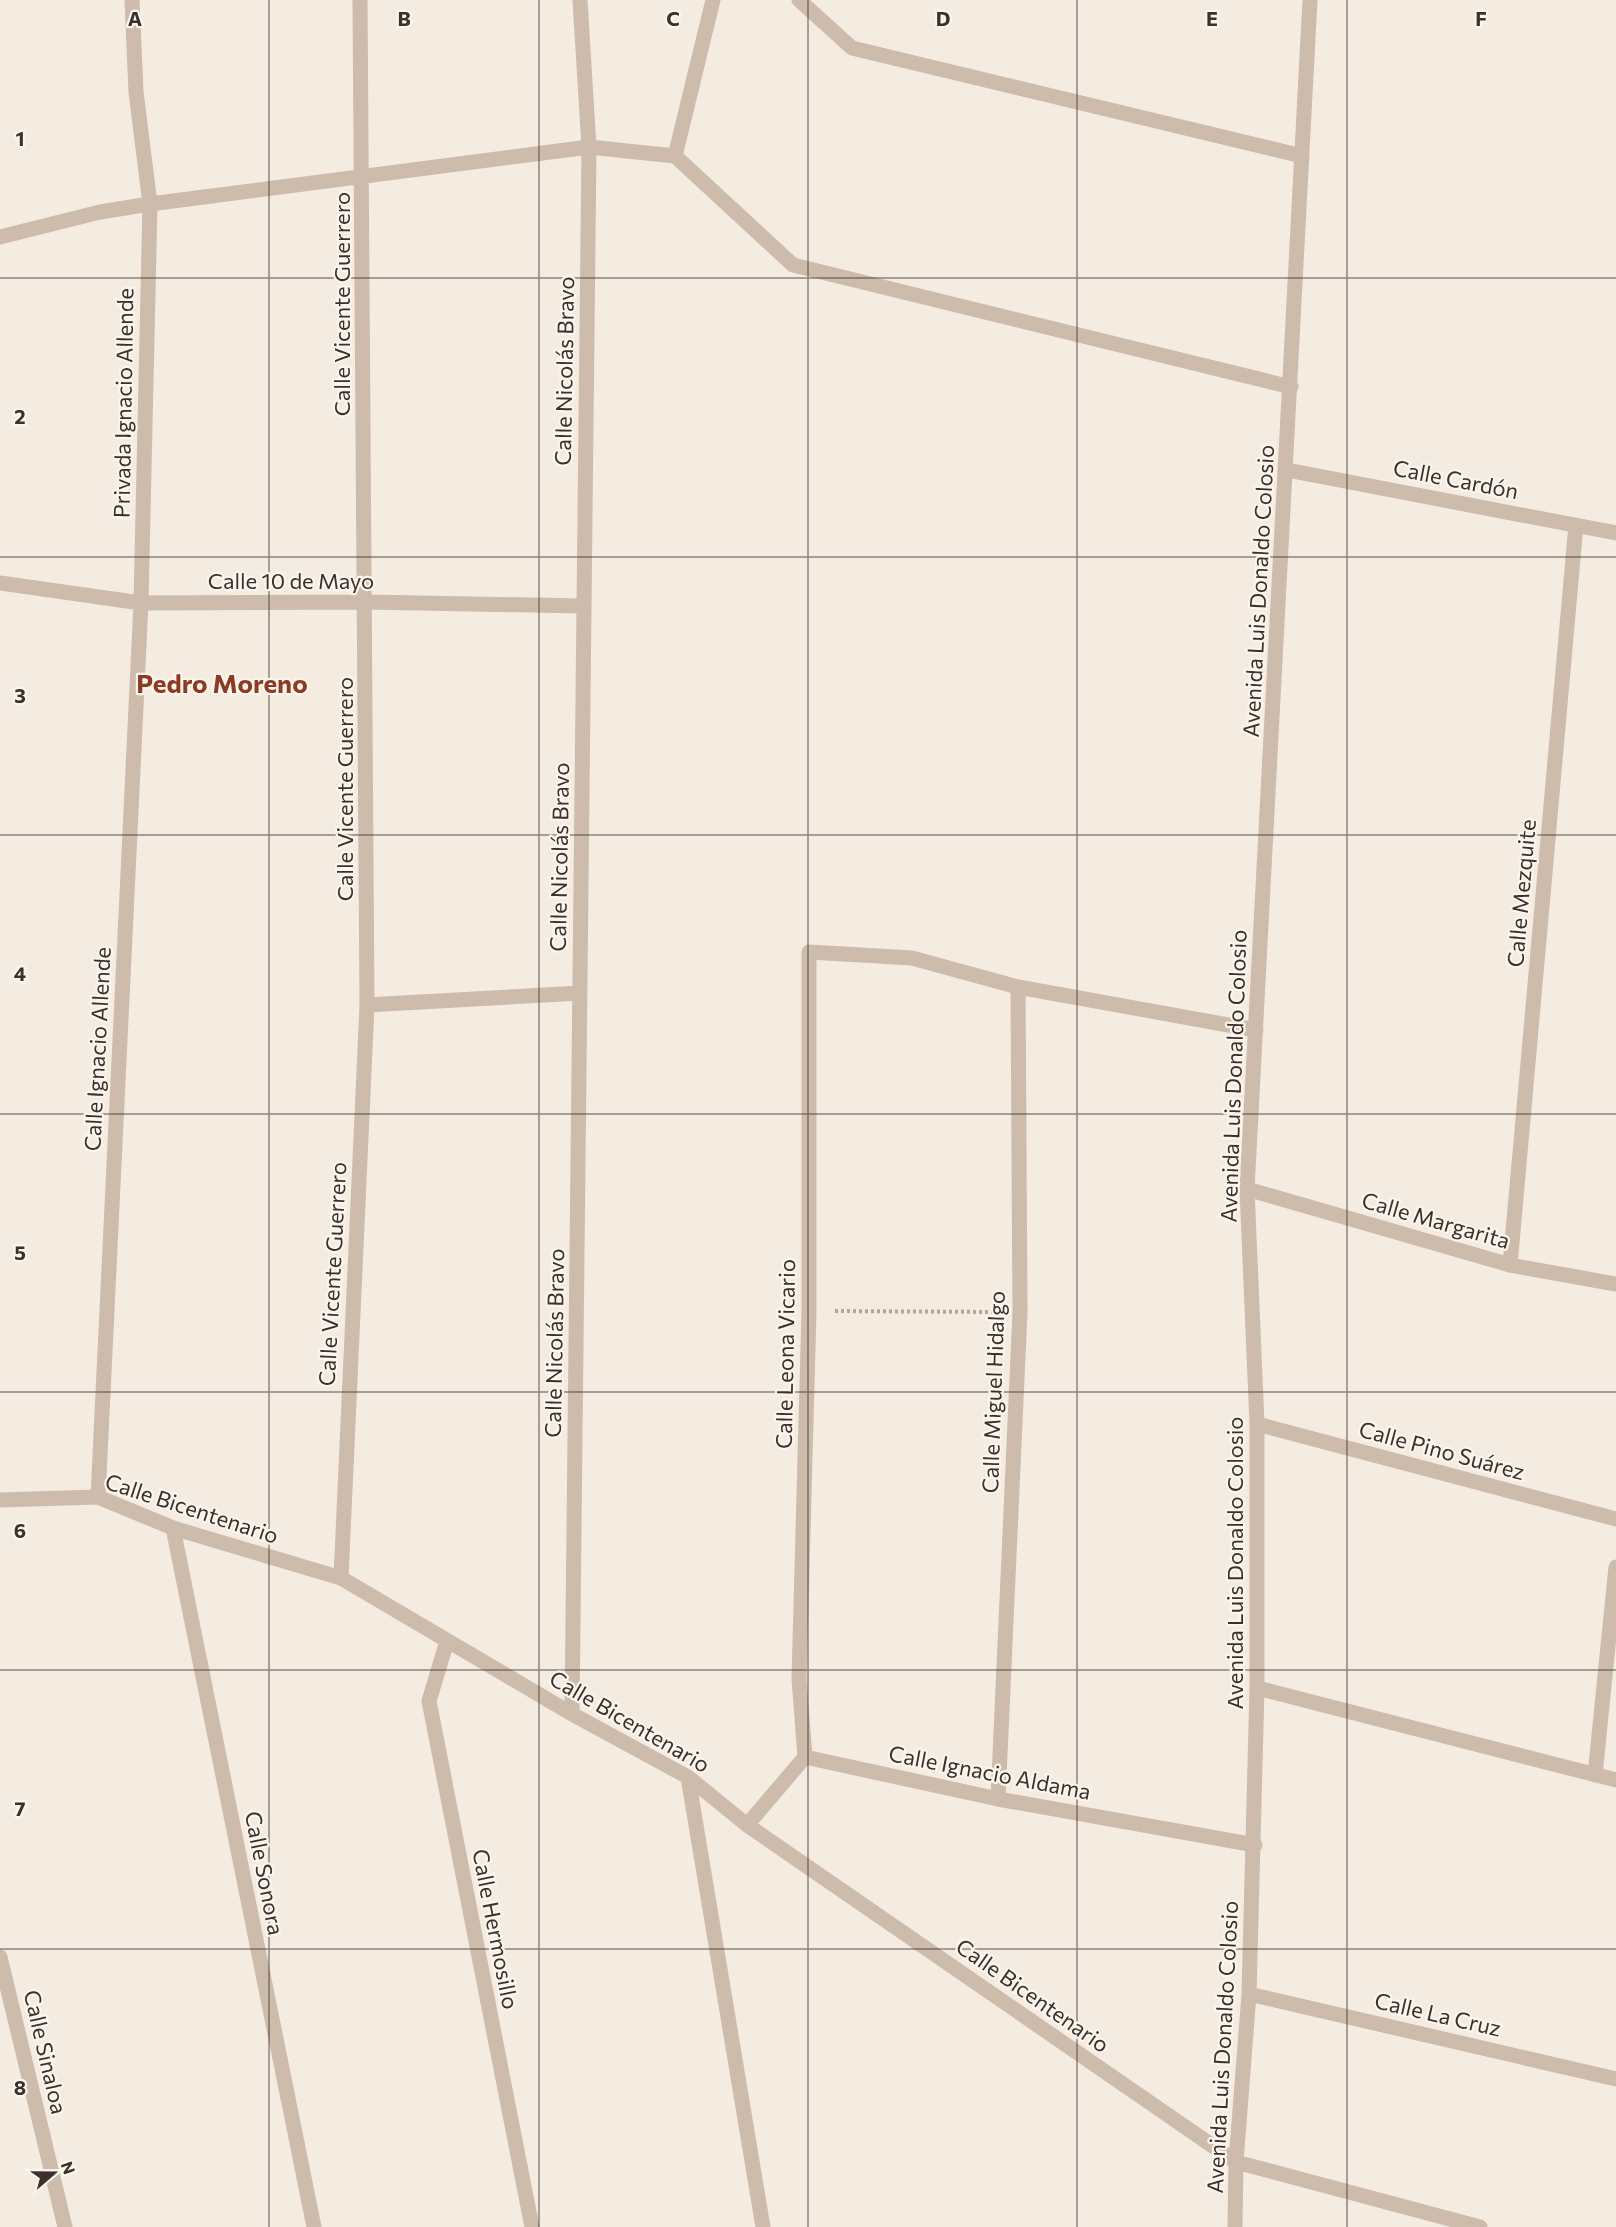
<svg xmlns="http://www.w3.org/2000/svg" width="1616" height="2227" viewBox="0 0 1616 2227" font-family="Commissioner,sans-serif">
<style>
.lines{fill:none;stroke-linecap:round;stroke-linejoin:round}
.path{stroke:#b9a596;stroke-width:4;stroke-dasharray:3 3;stroke-linecap:butt}
.minor{stroke:#cdbbac;stroke-width:15}
.grid{fill:none;stroke:#3b302b;stroke-width:1.5;stroke-opacity:0.55}
.labels{text-anchor:middle;dominant-baseline:central;stroke-width:4.5;stroke-linejoin:round;paint-order:stroke}
.street-label{font-size:22px;fill:#3b302b;stroke:#fbf5ee}
.quarter-label{font-size:26px;font-weight:bold;fill:#8c3b22;stroke:#fbf5ee}
.grid-label{font-size:20px;text-anchor:middle;font-weight:bold;fill:#3b302b;stroke:#fbf5ee;stroke-width:4.5;stroke-linejoin:round;paint-order:stroke}
</style>
<rect width="100%" height="100%" fill="#f4ebe1"/>
<g class="lines">
<!-- path -->
<path class="path" d="M835 1311 993 1312"/>
<!-- minor -->
<path class="minor" d="M799 0 852 48 1302 156
M675 156 713 0
M0 237 100 212 150 204 589 147 675 156 793 265 1291 387
M1287 470 1616 533
M0 583 141 603 366 602 583 606
M367 1005 580 993
M1247 1189 1510 1265 1616 1284
M1510 1265 1576 525
M1257 1424 1616 1519
M98 1497 141 603 150 204 136 92 132 0
M0 1500 98 1497 173 1528 341 1578 572 1714 688 1777 747 1825 1236 2162 1480 2227
M173 1528 314 2227
M341 1578 367 1005 360 0
M447 1641 429 1701 532 2227
M1257 1688 1616 1780
M572 1714 589 147 580 0
M805 1757 799 1679 809 1311V952L912 958 1018 987 1256 1030
M805 1757 998 1799 1255 1845
M1595 1775 1616 1567
M688 1777 763 2227
M998 1799 1020 1312 1018 987
M747 1825 805 1757
M0 1957 65 2227
M1249 1994 1616 2079
M1235 2227 1236 2162 1249 1994 1257 1688V1424L1247 1189 1310 0"/>
</g>
<!-- grid -->
<path class="grid" d="M269 0V2227M539 0V2227M808 0V2227M1077 0V2227M1347 0V2227M0 278H1616M0 557H1616M0 835H1616M0 1114H1616M0 1392H1616M0 1670H1616M0 1949H1616"/>
<g class="labels">
<!-- street labels -->
<g class="street-label">
<text transform="translate(341 304) rotate(-90)">Calle Vicente Guerrero</text>
<text transform="translate(564 371) rotate(-89)">Calle Nicolás Bravo</text>
<text transform="translate(123 403) rotate(-89)">Privada Ignacio Allende</text>
<text transform="translate(1456 479) rotate(11)">Calle Cardón</text>
<text x="291" y="580">Calle 10 de Mayo</text>
<text transform="translate(1258 591) rotate(-87)">Avenida Luis Donaldo Colosio</text>
<text transform="translate(344 789) rotate(-90)">Calle Vicente Guerrero</text>
<text transform="translate(559 857) rotate(-89)">Calle Nicolás Bravo</text>
<text transform="translate(1521 893) rotate(-85)">Calle Mezquite</text>
<text transform="translate(97 1049) rotate(-87)">Calle Ignacio Allende</text>
<text transform="translate(1233 1076) rotate(-88)">Avenida Luis Donaldo Colosio</text>
<text transform="translate(1436 1220) rotate(16)">Calle Margarita</text>
<text transform="translate(332 1274) rotate(-87)">Calle Vicente Guerrero</text>
<text transform="translate(554 1343) rotate(-89)">Calle Nicolás Bravo</text>
<text transform="translate(785 1354) rotate(-89)">Calle Leona Vicario</text>
<text transform="translate(993 1392) rotate(-88)">Calle Miguel Hidalgo</text>
<text transform="translate(1442 1450) rotate(15)">Calle Pino Suárez</text>
<text transform="translate(192 1508) rotate(18)">Calle Bicentenario</text>
<text transform="translate(1234 1563) rotate(-90)">Avenida Luis Donaldo Colosio</text>
<text transform="translate(630 1721) rotate(30)">Calle Bicentenario</text>
<text transform="translate(990 1772) rotate(11)">Calle Ignacio Aldama</text>
<text transform="translate(265 1873) rotate(79)">Calle Sonora</text>
<text transform="translate(496 1929) rotate(79)">Calle Hermosillo</text>
<text transform="translate(1033 1995) rotate(35)">Calle Bicentenario</text>
<text transform="translate(1438 2014) rotate(13)">Calle La Cruz</text>
<text transform="translate(1222 2047) rotate(-87)">Avenida Luis Donaldo Colosio</text>
<text transform="translate(46 2052) rotate(77)">Calle Sinaloa</text>
</g>
<!-- quarter labels -->
<g class="quarter-label">
<text x="222" y="682">Pedro Moreno</text>
</g>
</g>
<g class="grid-label">
<text x="135" y="26">A</text>
<text x="404" y="26">B</text>
<text x="673" y="26">C</text>
<text x="943" y="26">D</text>
<text x="1212" y="26">E</text>
<text x="1481" y="26">F</text>
<text x="20" y="146">1</text>
<text x="20" y="424">2</text>
<text x="20" y="703">3</text>
<text x="20" y="981">4</text>
<text x="20" y="1260">5</text>
<text x="20" y="1538">6</text>
<text x="20" y="1816">7</text>
<text x="20" y="2095">8</text>
</g>
<!-- north arrow -->
<g transform="translate(54 2173) rotate(70)" stroke="#fbf5ee" stroke-width="4.5" paint-order="stroke">
<path d="M0-4.5L10 22L0 15L-10 22Z" fill="#3b302b"/>
<text y="-9" font-size="16" font-weight="bold" text-anchor="middle" fill="#3b302b">N</text>
</g>
</svg>
